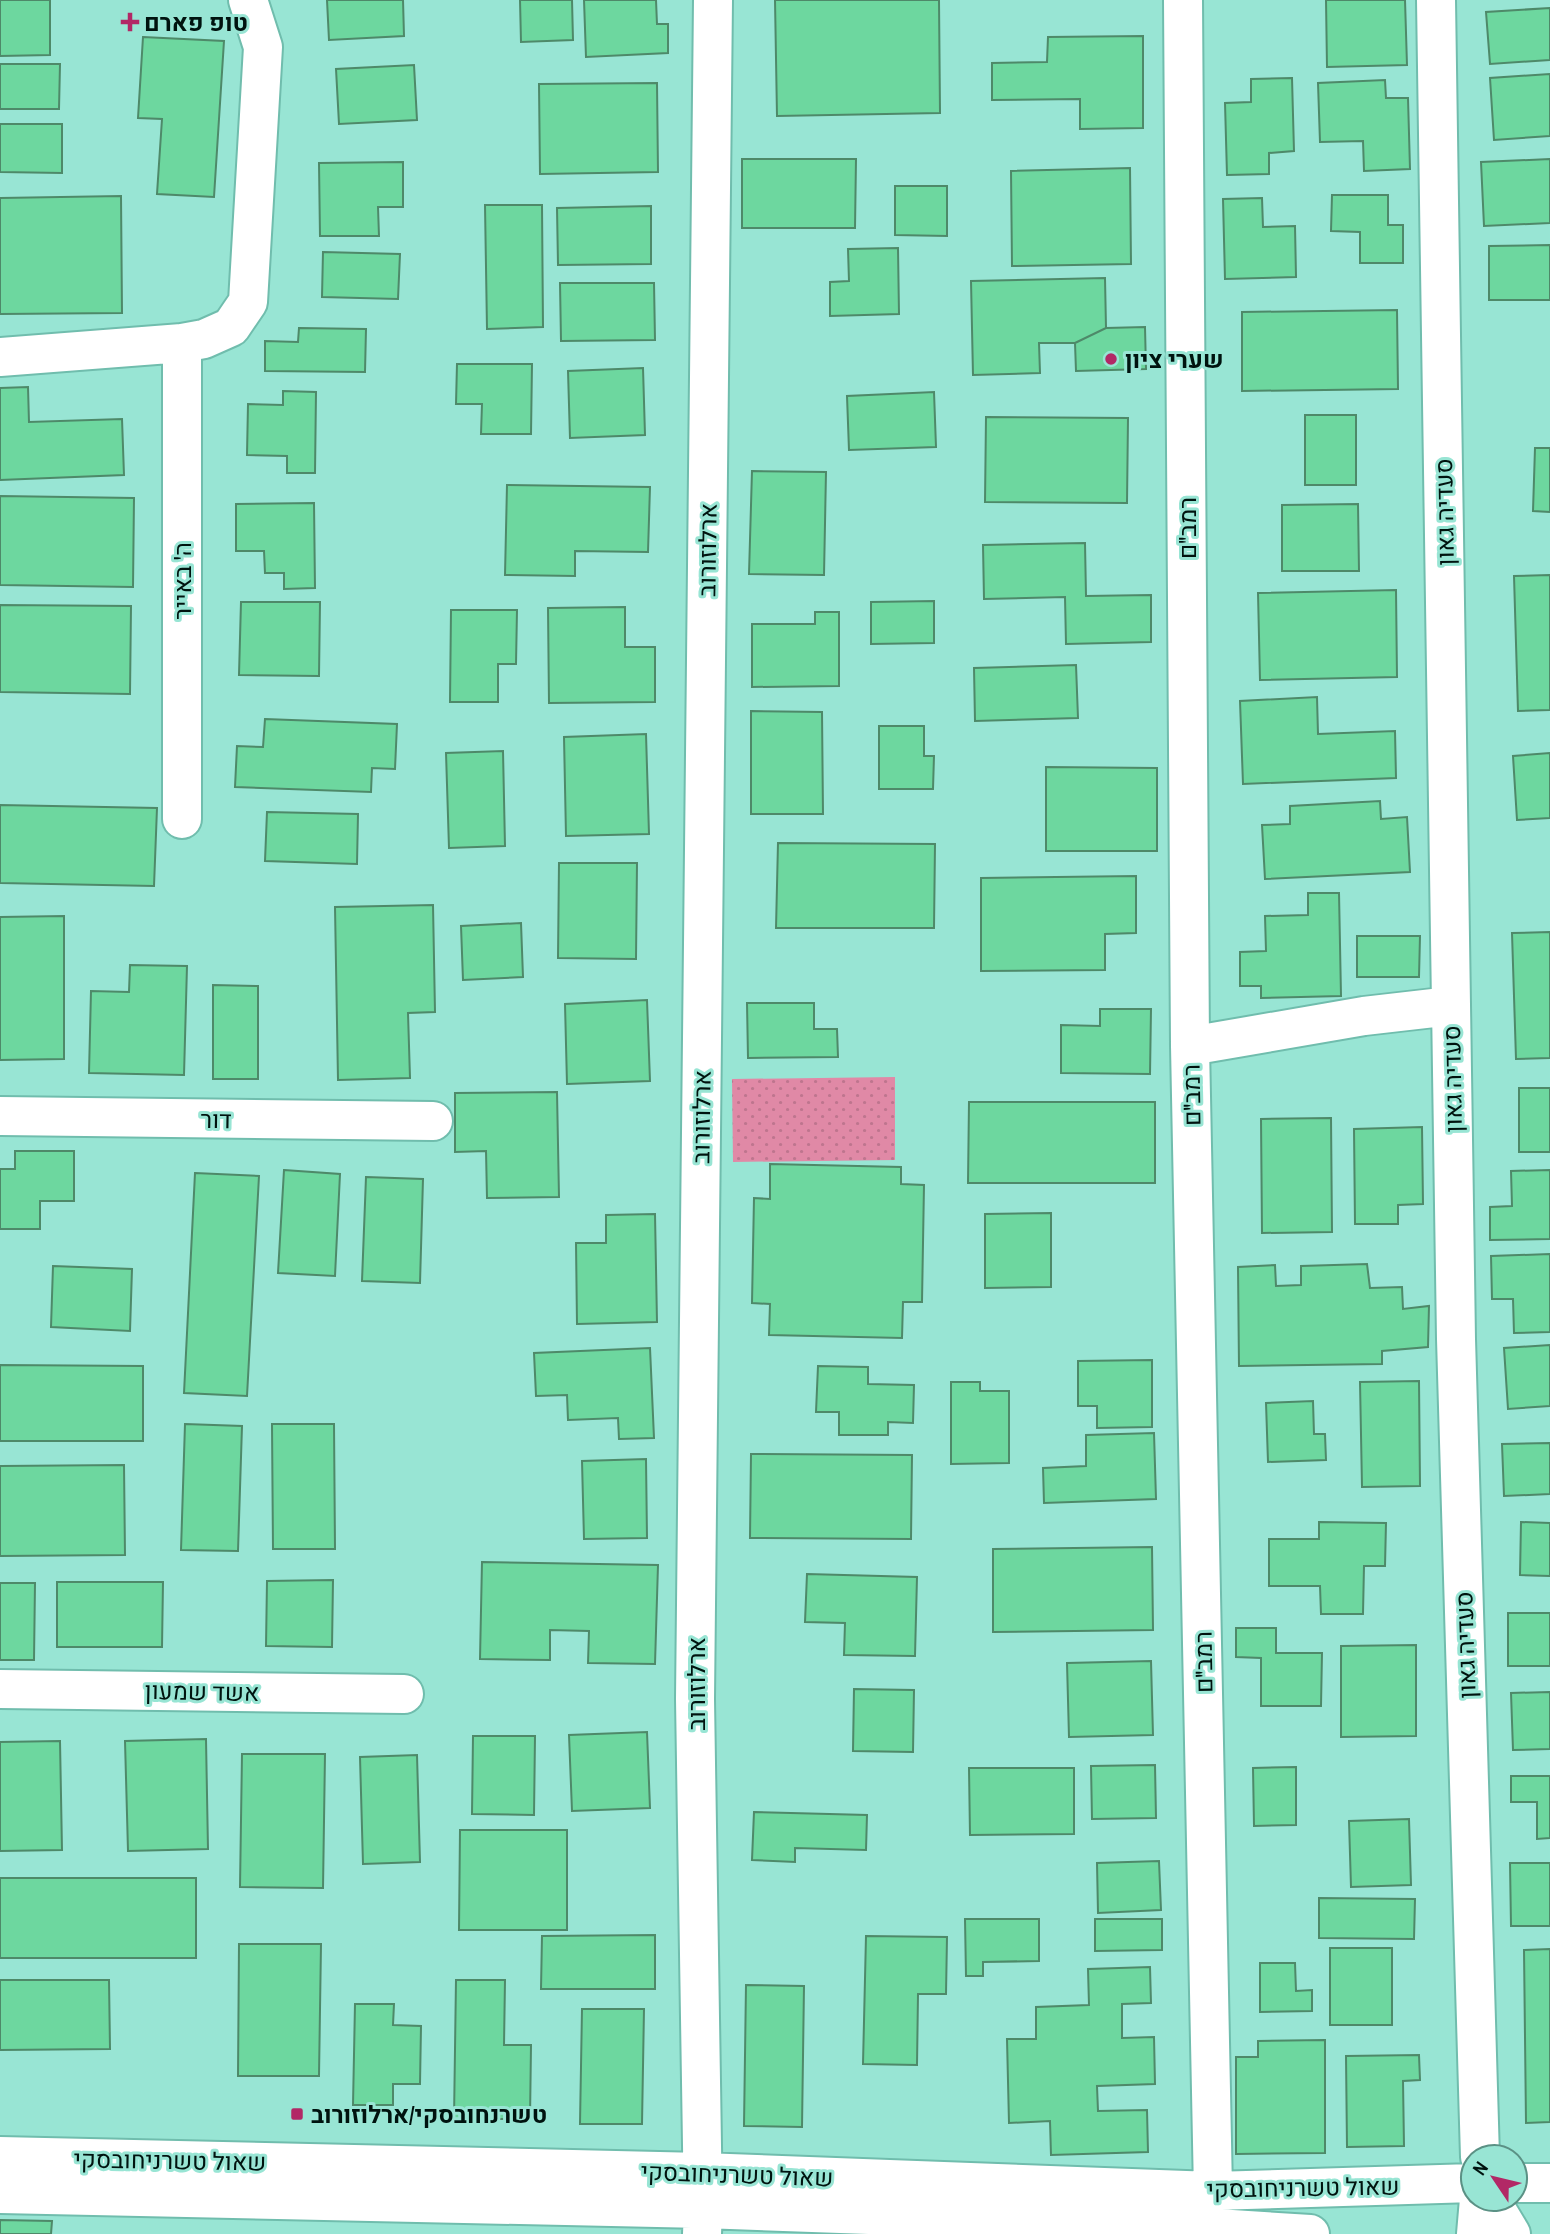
<svg xmlns="http://www.w3.org/2000/svg" width="1550" height="2234" viewBox="0 0 1550 2234" font-family="'Archivo Narrow',Heebo,sans-serif">
<style>
.park{fill:url(#park-dots)}
.building{fill:#6dd79f;stroke:#4e8969;stroke-width:2}
.lines{fill:none;stroke-linecap:round;stroke-linejoin:round}
.minor-casing{stroke:#70bdad;stroke-width:42}
.minor{stroke:#fff;stroke-width:38}
.poi-dot{fill:#b22866;stroke:#98e5d4;stroke-width:2.5}
.labels{text-anchor:middle;dominant-baseline:central;stroke-width:6;stroke-linejoin:round;paint-order:stroke}
.poi-label{font-size:24px;font-weight:bold;fill:#00130f;stroke:#98e5d4;text-anchor:start}
.street-label{font-size:24px;fill:#00130f;stroke:#98e5d4}
</style>
<defs>
<pattern id="park-dots" width="8" height="8" patternUnits="userSpaceOnUse" patternTransform="scale(1.75)"><rect width="8" height="8" fill="#e089a6"/><path d="M2 2h.1M6 6h.1" fill="none" stroke="#be758e" stroke-width="1.8" stroke-linecap="round"/></pattern>
</defs>
<rect width="100%" height="100%" fill="#98e5d4"/>
<!-- park -->
<path class="park" d="M895 1077V1160L733 1162 732 1079Z"/>
<!-- building -->
<path class="building" d="M0 0H50V55L0 56Z
M327 0H403L404 36 329 40Z
M520 0H572L573 40 521 42Z
M584 0H656L657 24H668V53L586 57Z
M775 0H939L940 113 777 116Z
M1326 0H1405L1407 65 1327 67Z
M1550 8V60L1490 64 1486 12Z
M1143 36V128L1080 129V99L992 100V63L1047 62 1048 37Z
M143 37 224 41 214 197 157 194 162 119 138 118Z
M0 64H60L59 109H0Z
M414 65 417 120 339 124 336 69Z
M1550 74V136L1494 140 1490 78Z
M1292 78 1294 151 1269 153V174L1227 175 1225 103 1251 102V79Z
M1385 80 1386 98H1408L1410 169 1364 171 1363 141 1320 142 1318 83Z
M657 83 658 172 540 174 539 84Z
M0 124H62V173L0 172Z
M742 159H856L855 228H742Z
M1550 159V223L1484 226 1481 162Z
M403 162V207H378L379 236H320L319 163Z
M1130 168 1131 264 1012 266 1011 171Z
M895 186H947V236L895 235Z
M1332 195H1388V225H1403V263H1360V232L1331 231Z
M121 196 122 313 0 314V198Z
M1262 198 1263 227 1295 226 1296 277 1225 279 1223 199Z
M485 205H542L543 327 487 329Z
M651 206V264L558 265 557 208Z
M1550 245V300H1489V246Z
M898 248 899 314 830 316V282L849 281 848 249Z
M323 252 400 254 398 299 322 297Z
M1105 278 1106 328 1075 343H1039L1040 373 973 375 971 281Z
M560 283H654L655 340 561 341Z
M1397 310 1398 389 1242 391V312Z
M1145 327 1146 369 1076 371 1075 343 1106 328Z
M299 328 366 329 365 372 265 371V341L298 342Z
M457 364H532L531 434H481L482 404H456Z
M643 368 645 435 570 438 568 371Z
M28 387 29 422 122 419 124 475 0 480V388Z
M283 391 316 392 315 473H287V456L247 455 248 404 283 405Z
M934 392 936 447 849 450 847 396Z
M1305 415H1356V485H1305Z
M986 417 1128 418 1127 503 985 502Z
M1535 448H1550V512L1533 511Z
M752 471 826 472 824 575 749 574Z
M507 485 650 487 648 552 575 551V576L505 575Z
M0 496 134 498 133 587 0 585Z
M314 503 315 588 284 589V573H265L264 551H236V504Z
M1358 504 1359 571H1282V505Z
M1085 543 1086 596 1151 595V642L1066 644 1065 597 984 599 983 545Z
M1550 575V710L1518 711 1514 576Z
M1396 590 1397 677 1260 680 1258 593Z
M934 601V643L871 644V602Z
M241 602H320L319 676 239 675Z
M0 605 131 606 130 694 0 692Z
M625 607V647H655V702L549 703 548 608Z
M451 610H517L516 664H498V702H450Z
M815 612H839V686L752 687V624H815Z
M1076 665 1078 718 975 721 974 668Z
M1317 697 1318 734 1395 731 1396 778 1243 784 1240 701Z
M751 711 822 712 823 814H751Z
M265 719 397 724 395 769 372 768 371 792 235 787 237 746 263 747Z
M879 726H924V756H934L933 789H879Z
M646 734 649 834 566 836 564 737Z
M503 751 505 846 449 848 446 753Z
M1550 753V818L1517 820 1513 756Z
M1046 767 1157 768V851H1046Z
M1380 801 1381 819 1407 817 1410 872 1265 879 1262 825 1290 824V806Z
M0 805 157 808 154 886 0 883Z
M267 812 358 814 357 864 265 861Z
M778 843 935 844 934 928H776Z
M559 863H637L636 959 558 958Z
M1136 876V933L1105 934V970L981 971V878Z
M1308 893H1339L1341 996 1261 998V986H1240V952L1266 951 1265 916 1308 915Z
M433 905 435 1012 408 1013 410 1078 338 1080 335 907Z
M64 916V1059L0 1060V917Z
M521 923 523 977 463 980 461 926Z
M1550 932V1058L1516 1059 1512 933Z
M1357 936H1420L1419 977H1357Z
M130 965 187 966 184 1075 89 1073 91 991 129 992Z
M213 985 258 986V1079H213Z
M647 1000 650 1081 567 1084 565 1004Z
M747 1003H814V1029H837L838 1057 748 1058Z
M1100 1009H1151L1150 1074 1061 1073V1025L1100 1026Z
M1519 1088H1550V1152H1519Z
M557 1092 559 1197 487 1198 486 1151 455 1152V1093Z
M969 1102H1155V1183H968Z
M1331 1118 1332 1232 1262 1233 1261 1119Z
M1422 1127 1423 1204 1398 1205V1224H1355L1354 1129Z
M15 1151H74V1201H40V1229H0V1169H15Z
M770 1164 901 1167V1184L924 1185 922 1302H903L902 1338 769 1335 770 1304 752 1303 754 1198 770 1199Z
M284 1170 340 1174 335 1276 278 1273Z
M1550 1170V1239L1490 1240V1207L1512 1206 1511 1171Z
M195 1173 259 1176 247 1396 184 1393Z
M366 1177 423 1179 420 1283 362 1281Z
M1051 1213V1287L985 1288V1214Z
M655 1214 657 1322 577 1324 576 1243H606V1215Z
M1550 1254V1332L1514 1333 1513 1299H1492L1491 1256Z
M1367 1264 1370 1288 1402 1287 1403 1309 1429 1306 1428 1347 1382 1351V1364L1239 1366 1238 1267 1275 1265 1276 1286 1301 1285V1266Z
M53 1266 132 1269 130 1331 51 1327Z
M1550 1345V1406L1508 1409 1504 1348Z
M650 1348 654 1438 619 1439 618 1418 568 1420 567 1395 536 1396 534 1353Z
M1152 1360V1427L1097 1428V1406H1078V1361Z
M0 1365 143 1366V1441H0Z
M818 1366 868 1367V1384L914 1385 913 1423 888 1422V1435H839V1412H816Z
M1419 1381 1420 1486 1362 1487 1360 1382Z
M951 1382H980V1391H1009V1463L951 1464Z
M1313 1401 1314 1434H1325L1326 1460 1268 1462 1266 1403Z
M185 1424 242 1426 238 1551 181 1550Z
M272 1424H334L335 1549H273Z
M1154 1433 1156 1499 1044 1503 1043 1468 1086 1466V1435Z
M1550 1443V1494L1504 1496 1502 1444Z
M751 1454 912 1455 911 1539 750 1538Z
M646 1459 647 1538 584 1539 582 1461Z
M124 1465 125 1555 0 1556V1466Z
M1319 1522 1386 1523 1385 1566H1364L1363 1614H1321L1320 1586H1269V1539H1319Z
M1521 1522 1550 1523V1576L1520 1575Z
M1152 1547 1153 1630 993 1632V1549Z
M482 1562 658 1565 655 1664 588 1663 589 1631 550 1630V1660L480 1659Z
M807 1574 917 1577 915 1656 844 1655 845 1623 805 1622Z
M333 1580 332 1647 266 1646 267 1581Z
M57 1582H163L162 1647H57Z
M0 1583H35L34 1660H0Z
M1508 1613H1550V1666H1508Z
M1236 1628H1276V1653H1322L1321 1706H1261V1658L1236 1657Z
M1416 1645V1736L1341 1737V1646Z
M1151 1661 1153 1735 1069 1737 1067 1663Z
M854 1689 914 1690 913 1752 853 1751Z
M1550 1692V1749L1513 1750 1511 1693Z
M647 1732 650 1808 572 1811 569 1735Z
M473 1736H535L534 1815 472 1814Z
M206 1739 208 1849 128 1851 125 1741Z
M60 1741 62 1850 0 1851V1742Z
M242 1754H325L323 1888 240 1887Z
M417 1755 420 1862 363 1864 360 1757Z
M1155 1765 1156 1818 1092 1819 1091 1766Z
M1296 1767V1825L1254 1826 1253 1768Z
M969 1768H1074V1834L970 1835Z
M1511 1776H1550V1838L1537 1839V1802H1511Z
M754 1812 867 1815 866 1850 795 1848V1862L752 1860Z
M1409 1819 1411 1885 1351 1887 1349 1821Z
M460 1830H567V1930H459Z
M1159 1861 1161 1910 1098 1913 1097 1863Z
M1510 1863H1550V1926H1511Z
M0 1878H196V1958H0Z
M1319 1898 1415 1899 1414 1939 1319 1938Z
M965 1919H1039V1961L983 1962V1976H966Z
M1095 1919H1162V1950L1095 1951Z
M655 1935V1989H541L542 1936Z
M866 1936 947 1937 946 1994H918L917 2065 863 2064Z
M239 1944H321L319 2076H238Z
M1330 1948H1392V2025H1330Z
M1550 1949V2122L1526 2123 1524 1950Z
M1260 1963H1295L1296 1991 1312 1990V2011L1260 2012Z
M1150 1967 1151 2003 1122 2004V2038L1154 2037 1155 2084 1097 2086 1098 2111 1147 2110 1148 2152 1051 2155 1050 2121 1009 2123 1007 2039H1036V2007L1089 2005 1088 1969Z
M0 1980H109L110 2049 0 2050Z
M456 1980H505L504 2045H531L530 2119H454Z
M746 1985 804 1986 802 2127 744 2126Z
M355 2004H394L393 2025 421 2026 420 2084H393V2105H353Z
M582 2009H644L642 2124H580Z
M1325 2040V2153L1236 2154V2057H1258V2041Z
M1419 2055 1420 2080 1403 2081 1404 2146 1347 2147 1346 2056Z
M0 2220 52 2221 51 2234H0Z"/>
<g class="lines">
<!-- minor casing -->
<g class="minor-casing">
<path id="minor" d="M1183 0 1190 1046 1213 2191
M1436 0 1456 1339 1480 2157
M0 357 182 343 204 339 231 327 248 302 263 47 248 0
M182 819V343
M1190 1046 1364 1016 1451 1006
M0 1116 433 1121
M0 1689 404 1694
M0 2156 702 2172 1213 2191 1473 2183
M1515 2183H1550
M0 2194 703 2209 1200 2227 1310 2234
M1490 2199 1511 2234
M702 2234 703 2209 695 1699 713 0
M1476 2234 1479 2199"/>
</g>
<!-- minor -->
<use href="#minor" class="minor"/>
</g>
<!-- markers -->
<g class="poi-dot">
<path d="M126.5 11.5h7v7h7v7h-7v7h-7v-7h-7v-7h7z"/>
<circle cx="1111" cy="359" r="7"/>
<rect x="290" y="2107" width="14" height="14" rx="3.5"/>
</g>
<g class="labels">
<!-- poi labels -->
<g class="poi-label">
<text x="144" y="22">טופ פארם</text>
<text x="1125" y="359">שערי ציון</text>
<text x="311" y="2114">טשרנחובסקי/ארלוזורוב</text>
</g>
<!-- street labels -->
<g class="street-label">
<text transform="translate(1444 512) rotate(-91)">סעדיה גאון</text>
<text transform="translate(1187 528) rotate(-90)">רמב"ם</text>
<text transform="translate(707 550) rotate(-89)">ארלוזורוב</text>
<text transform="translate(182 581) rotate(-90)">ה' באייר</text>
<text transform="translate(1452 1079) rotate(-91)">סעדיה גאון</text>
<text transform="translate(1191 1095) rotate(-91)">רמב"ם</text>
<text transform="translate(701 1117) rotate(-89)">ארלוזורוב</text>
<text transform="translate(216 1119) rotate(1)">דור</text>
<text transform="translate(1465 1645) rotate(-92)">סעדיה גאון</text>
<text transform="translate(1203 1662) rotate(-91)">רמב"ם</text>
<text transform="translate(696 1684) rotate(-90)">ארלוזורוב</text>
<text transform="translate(202 1691) rotate(1)">אשד שמעון</text>
<text transform="translate(170 2160) rotate(1)">שאול טשרניחובסקי</text>
<text transform="translate(737 2174) rotate(2)">שאול טשרניחובסקי</text>
<text transform="translate(1303 2187) rotate(-1)">שאול טשרניחובסקי</text>
</g>
</g>
<!-- north arrow -->
<g transform="translate(1494 2178) rotate(305)"><circle r="33" fill="#98e5d4" stroke="#5b9185" stroke-width="2"/>
<path d="M0-5L12 26L0 18L-12 26Z" fill="#b22866"/>
<text y="-10" font-size="19" font-weight="bold" text-anchor="middle" fill="#00130f">N</text>
</g>
</svg>
